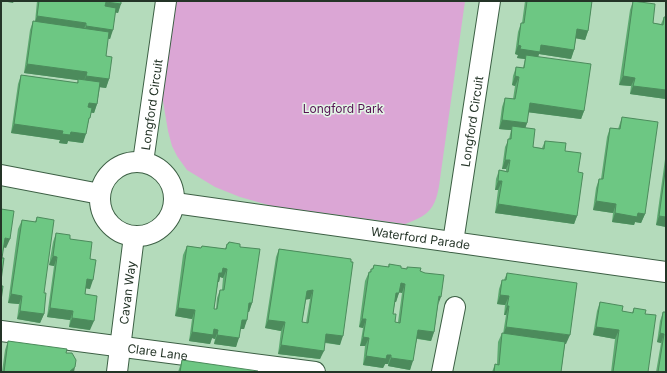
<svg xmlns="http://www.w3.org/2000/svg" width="667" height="373" viewBox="0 0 667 373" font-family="Inter,sans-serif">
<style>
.green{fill:#dba6d5}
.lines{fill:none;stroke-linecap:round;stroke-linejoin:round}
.minor-casing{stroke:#3c5f44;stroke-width:22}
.minor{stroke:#fff;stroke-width:20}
.wall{fill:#5eab71;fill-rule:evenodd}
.shaded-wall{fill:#4c8b5c}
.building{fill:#6dc783;stroke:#4c8b5c;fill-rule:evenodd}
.labels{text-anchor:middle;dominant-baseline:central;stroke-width:3;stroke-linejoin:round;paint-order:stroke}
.street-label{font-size:12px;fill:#243427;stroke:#e3f6e6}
.park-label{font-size:12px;fill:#561153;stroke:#e3f6e6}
</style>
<rect width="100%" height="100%" fill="#b4dbbb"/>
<!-- green -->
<path class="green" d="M172 1H465L439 186C435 210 427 216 405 224L272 206 240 197 215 187 187 170 177 156 172 146 168 131 162 95Z"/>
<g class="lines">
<!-- minor casing -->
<g class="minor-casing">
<g id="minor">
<circle cx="137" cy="199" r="37"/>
<path id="s1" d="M143 162 166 1"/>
<path d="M1 175 100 194"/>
<path id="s2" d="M175 203 666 272"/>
<path id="s3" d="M453 242 490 1"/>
<path id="s4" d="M1 331 315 372"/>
<path id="s5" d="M117 372 134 236"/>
<path d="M442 372 455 307"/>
</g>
</g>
<!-- minor -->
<use href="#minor" class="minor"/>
</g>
<!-- wall -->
<path class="wall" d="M37 1H121L118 13 115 12 110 39 108 38 106 56 109 79 106 88 100 87 97 104 94 113 91 112 83 143 68 141 67 144 59 143 60 140 11 133 18 84 21 75 77 83 78 80 24 73 30 30 33 21 35 22Z
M525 1H592L588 31 585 40 576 38 574 50 571 59 539 54 538 57 584 111 581 119 528 112 527 123 525 128 533 147 542 148 545 141 565 151 578 172 577 216 574 224 495 213 498 190H495L496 179 499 170 506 171V169H502L505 147 509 139 511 130 499 129 502 107 505 98 513 99 515 86 512 85 513 76 516 67 523 68 525 59 517 58 518 55 515 54 518 32 521 23H522Z
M633 1 653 23 661 24 664 17 666 99 630 94 631 86 619 85 630 10Z
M622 117 645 214 641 223 635 222 634 225 612 222 613 213 593 210 596 188 599 179H601L607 137 610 128 618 129Z
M666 152V227L656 225Z
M37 217 44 293V314L40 323 17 319 19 304 8 303 18 229 22 220 35 222Z
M56 233 70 239 90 259V289L86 288 85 294 90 330 69 327 70 320 47 317 54 266 49 265 53 242Z
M229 242 240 247 252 303 249 312H248L244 329H240L236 347 214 344 215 339 212 338 210 344 189 341 192 319 175 316 183 255 187 246 201 248 202 246 225 249 227 244H228ZM220 277 223 278 222 290H220L217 298 216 309H214L218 282H219Z
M279 249 351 259 340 345 325 343 320 359 278 354 281 331 265 328 276 257ZM306 299H310L306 323 302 322Z
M389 264 401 268 407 269V267L420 271 438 305 434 332 431 341 417 339 410 370 388 366V364H385L383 368 363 365 365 346H360L363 328 359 327 365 281 369 272H370L371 269H372L374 265 388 267ZM399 292 402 293 398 322H395L393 314 395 302H396Z
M507 273 566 344H565L561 372H492L495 364H497L498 342 502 333 503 334 506 315H504L505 305 497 304 499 289 502 280H504Z
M600 302 622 311 632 313 634 308 645 314 648 372H611L615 339 593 335 597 311Z
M663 312 666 372H656L661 343 657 342 660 321Z
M8 341 66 353 74 372H2L5 350Z
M182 360 258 372H178Z"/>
<!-- shaded-wall -->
<path class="shaded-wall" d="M2 1H14L13 3Z
M106 2 121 4 118 13 103 10Z
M37 16 86 23 83 32 34 25Z
M86 26 113 30 110 39 83 35Z
M577 29 588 31 585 40 574 38Z
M518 45 521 46 518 55 515 54Z
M541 45 574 50 571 59 539 54 537 60 526 55 525 59 517 58 520 49Z
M27 64 87 72 84 81 24 73Z
M86 76 109 79 106 88 83 85Z
M515 76 519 77 515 86 512 85Z
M623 76 635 78 631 86 619 85Z
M633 86 666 90V99L630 94Z
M89 103 97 104 94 113 85 112Z
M530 103 584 111 581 119 526 112Z
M502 120 527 123 524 132 512 126 511 130 499 129Z
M14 124 63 131 60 140 11 133Z
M71 132 86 134 83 143 68 141 67 144 59 143 62 134Z
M505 160H510L506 169H502Z
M498 181H502L498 190H495Z
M596 201 616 204 613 213 593 210Z
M498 204 577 216 574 224 495 213Z
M615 213H638L645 214 641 223 635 222 634 225 612 222Z
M659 216 666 217V227L656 225Z
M5 238 10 239 6 248 2 247Z
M53 256 57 257 54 266 49 265Z
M223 268 227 269 223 278 220 277 219 282H216L219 273Z
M87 279 93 280 90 289 84 288Z
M401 283 405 284 402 293 398 292Z
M313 290 310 299 304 300 307 291Z
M396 293H399L396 302H393Z
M11 294 22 296 19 304 8 303Z
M500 295 509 296 505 305 497 304Z
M439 296 441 297 438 305Z
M249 303H252L249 312H246Z
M507 306H509L506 315H504Z
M50 308 73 311 70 320 47 317Z
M178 308 195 310 192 319 175 316Z
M20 311 44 314 40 323 17 319Z
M72 318 94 321 90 330 69 327Z
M362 319H366L363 328 359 327Z
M242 320H247L244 329H238Z
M268 320 285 322 281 331 265 328Z
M506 327 570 335 566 344 503 335Z
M596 327 619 330 615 339 593 335Z
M214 329 218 330 215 339 212 338 210 344 189 341 192 332Z
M418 330 434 332 431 341 415 338Z
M660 333 664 334 661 343 657 342Z
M326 334 343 336 340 345 323 342Z
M217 335 239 338 236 347 214 344Z
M363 337 369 338 365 346H360Z
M281 345 324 351 320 359 278 354Z
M387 355H391L388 364H385L383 368 363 365 366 356Z
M391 358 413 361 410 370 388 366Z
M75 367 74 372H69Z"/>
<!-- building -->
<path class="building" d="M39 1H121V4L106 2 105 6 116 8 113 30 86 26V23L37 16Z
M527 1H592L588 31 577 29 574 50 541 45 540 52 520 49 521 46 518 45 521 23H524Z
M633 1 655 4 653 23 663 25 664 17H666V90L633 86 635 78 623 76Z
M33 21 109 32 106 56 112 57 109 79 86 76 87 72 27 64Z
M526 55 591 64 584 111 530 103 527 123 502 120 505 98 515 99 519 77 515 76 516 67 524 68Z
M21 75 78 83V79L100 82 97 104 89 103 88 107 92 108 90 118H89L86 134 71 132 70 135 62 134 63 131 14 124Z
M622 117 658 122 645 214 638 213 637 217 615 213 616 204 596 201 599 179H603L610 128 620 129Z
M512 126 535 129 533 147 544 149 545 141 566 143 565 151 581 153 578 172 583 173 577 216 498 204 502 181H498L499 170 508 172 510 160H505L508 139H511Z
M666 165V217L659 216Z
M1 209 14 211 10 239 5 238 2 258H4L1 281Z
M37 217 54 220 44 293H46L44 314 20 311 22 296 11 294 22 220 36 222Z
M56 233 70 235V239L92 242 90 259 96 260 93 280 87 279 85 294 97 296 94 321 72 318 73 311 50 308 57 257 53 256Z
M229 242 240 244V247L260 249 252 303H249L247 320H242L239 338 217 335 218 330 214 329 213 335 192 332 195 310 178 308 187 246 201 248 202 246 226 249 227 244H228ZM223 268 227 269 224 290H220L217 309H214L219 273H222Z
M279 249 351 259V262H353L343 336 326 334 324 351 281 345 285 322 268 320ZM313 290 308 323 302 322 307 291Z
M389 264 401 266V268L407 269V267L421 268 420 271 425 273 444 275 441 297 439 296 434 332 418 330 413 361 391 358V355H387L386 359 366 356 369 338 363 337 366 319H362L369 272H371V269H373L374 265 389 267ZM401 283 405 284 400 323 395 322 396 314H393L396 293H399Z
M507 273 577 283 570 335 506 327 509 306H507L509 296 500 295 502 280H506Z
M1 286H3L1 301Z
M600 302 623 306 622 311 633 313 634 308 646 310 645 314 656 315 648 372H613L619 330 596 327Z
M663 312H666V372H658L664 334 660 333Z
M502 333 565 342 561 372H494L495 364 499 365Z
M8 341 67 349 66 353H72L76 360 75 367 69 372H4Z
M182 360 258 371V372H180Z"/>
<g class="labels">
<!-- street labels -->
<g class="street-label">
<text stroke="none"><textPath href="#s1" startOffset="58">Longford Circuit</textPath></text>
<text stroke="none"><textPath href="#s3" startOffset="122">Longford Circuit</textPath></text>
<text stroke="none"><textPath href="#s2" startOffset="248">Waterford Parade</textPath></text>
<text stroke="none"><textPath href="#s5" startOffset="80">Cavan Way</textPath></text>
<text stroke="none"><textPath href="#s4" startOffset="158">Clare Lane</textPath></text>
</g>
<!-- park labels -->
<g class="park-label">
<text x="343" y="108">Longford Park</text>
</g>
</g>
<!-- border -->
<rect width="667" height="373" fill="none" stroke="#243427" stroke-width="4"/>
</svg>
